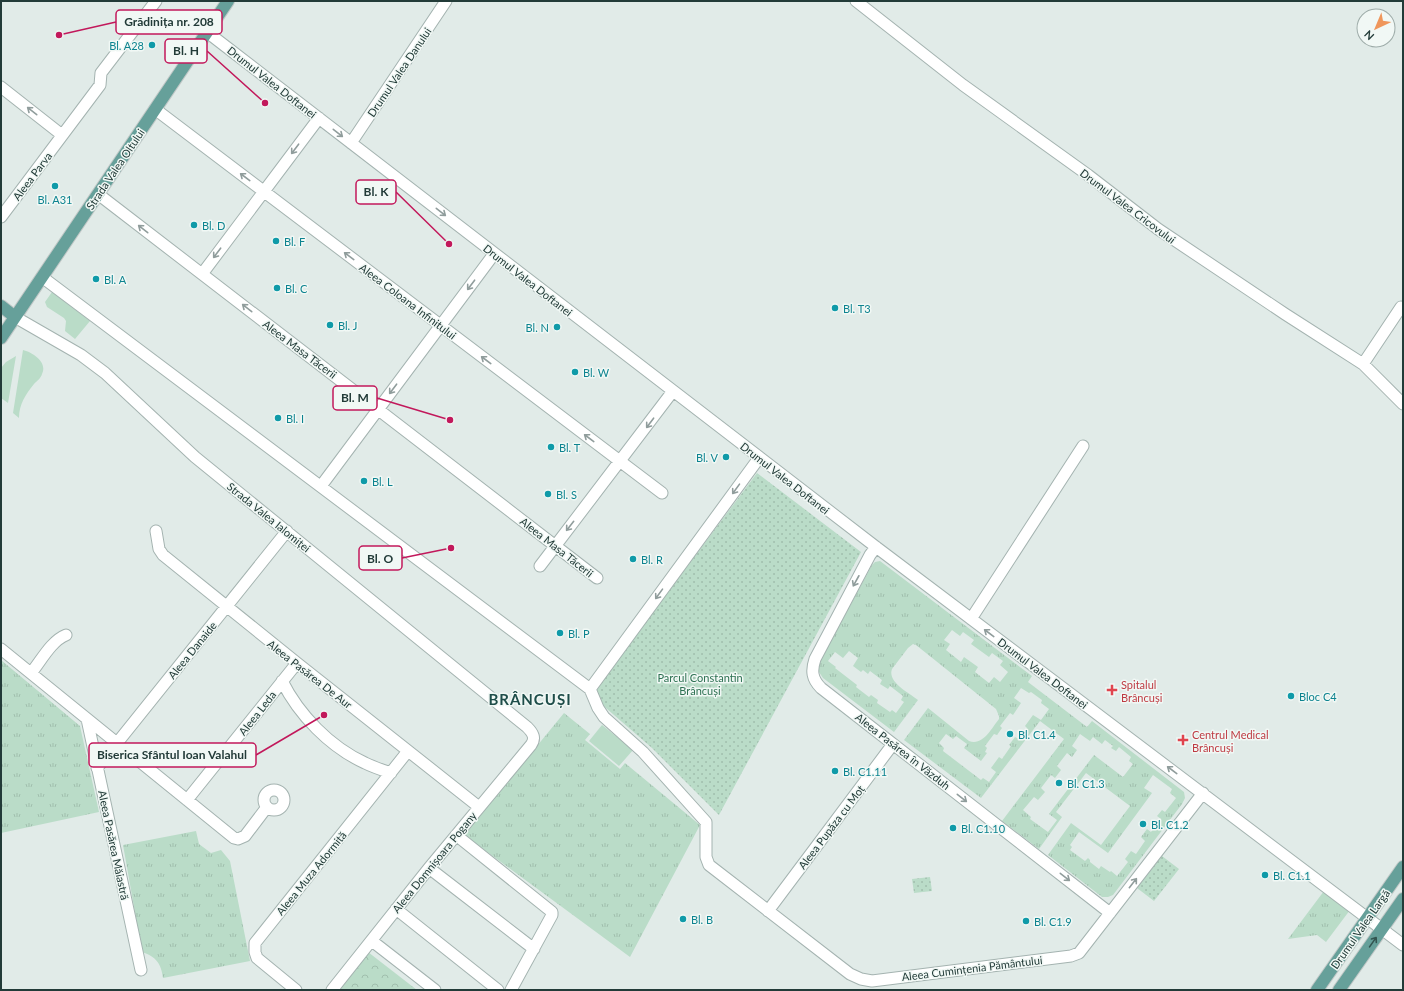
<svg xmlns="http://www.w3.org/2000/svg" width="1404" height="991" viewBox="0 0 1404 991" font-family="Lato,sans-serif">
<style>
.grass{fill:url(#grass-tufts);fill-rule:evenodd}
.forest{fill:url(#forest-crowns)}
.park{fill:url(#park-dots)}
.garden{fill:#badcc8}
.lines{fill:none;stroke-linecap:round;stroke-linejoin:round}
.minor-casing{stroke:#a4b3b0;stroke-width:13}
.major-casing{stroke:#c1c8c7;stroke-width:14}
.minor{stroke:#fff;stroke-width:11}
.major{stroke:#66a09a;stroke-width:12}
.oneway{stroke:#909d9c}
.oneway2{stroke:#335450}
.culture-dot{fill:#0f9aa8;stroke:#f1f8f5;stroke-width:1.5}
.health-dot{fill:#e0444e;stroke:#f1f8f5;stroke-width:1.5}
.labels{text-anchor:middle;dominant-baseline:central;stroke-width:3;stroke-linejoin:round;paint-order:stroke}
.culture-label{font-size:11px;fill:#0d838f;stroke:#f1f8f5;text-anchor:start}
.street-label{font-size:11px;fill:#223b38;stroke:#f1f8f5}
.park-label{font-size:11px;fill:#2d7152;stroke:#f1f8f5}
.health-label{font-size:11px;fill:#be3a42;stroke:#f1f8f5;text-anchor:start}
.district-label{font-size:15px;font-weight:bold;letter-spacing:1px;fill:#1e4d49;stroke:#f1f8f5}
.leader{fill:none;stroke:#c2185b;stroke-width:1.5}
.callout-dot{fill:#c2185b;stroke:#f1f8f5;stroke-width:1.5}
.callout{fill:#f1f8f5;stroke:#c2185b;stroke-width:1.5}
.callout-label{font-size:12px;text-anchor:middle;font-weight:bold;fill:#223b38}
</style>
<defs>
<pattern id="grass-tufts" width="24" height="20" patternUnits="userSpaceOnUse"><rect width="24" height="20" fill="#badcc8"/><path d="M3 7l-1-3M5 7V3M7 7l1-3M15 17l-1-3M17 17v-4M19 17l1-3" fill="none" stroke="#a0bead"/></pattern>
<pattern id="forest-crowns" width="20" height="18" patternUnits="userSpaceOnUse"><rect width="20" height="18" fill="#badcc8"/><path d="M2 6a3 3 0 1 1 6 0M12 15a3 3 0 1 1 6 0" fill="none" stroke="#a0bead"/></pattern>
<pattern id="park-dots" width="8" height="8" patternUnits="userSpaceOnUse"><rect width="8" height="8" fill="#badcc8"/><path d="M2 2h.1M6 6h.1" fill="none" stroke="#a0bead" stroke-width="1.8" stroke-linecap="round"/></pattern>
</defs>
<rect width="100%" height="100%" fill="#e1ebe8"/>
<!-- grass -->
<path class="grass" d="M880 561 1032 676 1028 682 1087 727 1092 721 1184 792 1185 798 1182 804 1113 895 1108 897H1102L1048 855 1071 823 1101 845 1130 806 1086 773 1056 812 1062 817 1039 849 1002 821 1064 739 1040 721 981 798 904 740 928 708 969 741C983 746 991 729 999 719V716L996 709 916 645 913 644 908 648 892 669C887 682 909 693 918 700L894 732 823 678 819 672 818 665 872 565 875 562ZM952 630 960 636 963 632 974 640 971 644 989 657 992 653 1003 661 1000 665 1008 672 1000 682 994 677 989 683 975 672 978 667 964 657 961 662 946 650 950 644 944 640ZM849 651 858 658 853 666 861 672 863 670 868 674 870 671 882 680 880 684 888 689 890 686 903 696 901 700 904 702 896 713 892 710 890 712 877 703 878 700 871 695 869 697 856 687 857 685 835 668 836 667 828 661 835 652 843 658ZM1021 688 1029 693 1031 692 1042 700 1041 703 1049 709 1041 720 1033 715 1025 726 1027 728 1019 739 1015 737 1009 745 1011 746 1002 759 999 757 991 768 996 772 989 782 983 778 981 780 943 751 944 748 939 743 946 734 953 739 956 736 967 744 964 748 981 761 987 753 985 752 987 748 985 746 994 734 997 735 1002 728 1000 726 1010 713 1013 715 1021 703 1014 698ZM1080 734 1090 741 1093 737 1102 744 1105 740 1113 746 1111 748 1116 751 1119 747 1131 757 1129 761 1133 764 1123 777 1094 755 1049 814 1057 820 1048 832 1030 819 1031 817 1023 810 1034 797 1038 800 1045 792 1041 788 1051 775 1055 778 1061 770 1057 766 1067 753 1072 757 1077 750 1072 746ZM1153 775 1172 789 1170 793 1176 798 1165 812 1162 810 1157 816 1161 819 1151 832 1147 829 1141 837 1145 841 1136 854 1131 851 1125 859 1128 862 1117 876 1111 871 1110 872 1101 866 1099 869 1090 862V860L1088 858 1085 861 1070 850 1072 847 1070 845 1079 832 1108 853 1152 793 1144 788Z
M1 660 80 726 99 812 1 833Z
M564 713 590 734 585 740 620 769 625 763 700 825 630 957 464 835Z
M196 831 199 844 211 853 221 850 230 861 250 961 163 978C161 964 157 957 142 952L123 845Z
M1324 891 1350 910 1326 942 1317 935 1288 939Z"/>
<!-- forest -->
<path class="forest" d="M368 952 417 990H339Z"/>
<!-- park -->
<path class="park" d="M757 473 861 552 719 815 652 748 599 702 595 690Z
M1162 856 1179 869 1154 901 1137 888Z
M930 877 932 891 914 893 912 879Z"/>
<!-- garden -->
<path class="garden" d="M52 292 90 321 75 339 65 331 66 321 64 318 47 307 45 302Z
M23 350C32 352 48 362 42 374 41 378 37 381 34 384 26 394 19 404 19 418L13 413Z
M16 356 8 403 1 398V368L6 362Z
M602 725 633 750 619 766 589 741Z"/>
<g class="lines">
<!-- minor casing -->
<g class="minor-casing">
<path id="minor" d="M856 1 963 85 1088 175 1158 229 1285 314 1363 364 1403 404
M207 32 876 547 1403 945
M1 87 62 135
M155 109 662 493
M351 143 446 1
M98 194 597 578
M1 217 100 85 101 73 156 1
M202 274 319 118
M42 277 590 689 598 708 604 717 643 752 706 822V857L709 865 850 974 861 979 872 981 1071 956 1079 953 1203 793
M15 317 81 355 105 373 195 457 527 727C533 733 536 738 531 745L429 868 332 990
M1363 364 1401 307
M321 486 494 254
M156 531 159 549 163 555 297 663 479 807
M876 547 870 555 815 659C811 671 812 679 821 688L1110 913
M540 566 673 391
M971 619 1083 446
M1 649 234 838 238 839 245 836 267 807
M31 673C41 661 51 641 66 635
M282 681C299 715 330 747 365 763 373 767 382 770 391 773
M590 689 759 458
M87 719 141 970
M97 768 287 531
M264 800a10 10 0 1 1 20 0a10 10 0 1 1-20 0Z
M187 800 297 663
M456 835 552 912V915L511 990
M429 868 534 949
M396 909 498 990
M768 911 893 744
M372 941 435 990
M296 990 257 958 255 952V943L408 751"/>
</g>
<!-- major casing -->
<g class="major-casing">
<path id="major" d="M1 306 15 317
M1 338 228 1
M1317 990 1403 867
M1339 990 1403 899"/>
</g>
<!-- minor -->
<use href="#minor" class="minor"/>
<!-- major -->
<use href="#major" class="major"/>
</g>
<!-- one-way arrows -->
<defs><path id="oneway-shaft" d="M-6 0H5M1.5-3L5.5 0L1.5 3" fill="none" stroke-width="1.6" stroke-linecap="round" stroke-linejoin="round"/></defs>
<g class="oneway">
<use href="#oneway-shaft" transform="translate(32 111) rotate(-142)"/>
<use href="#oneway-shaft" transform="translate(338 133) rotate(38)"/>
<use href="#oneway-shaft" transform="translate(295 149) rotate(127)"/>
<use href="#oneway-shaft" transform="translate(245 177) rotate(-143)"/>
<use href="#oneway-shaft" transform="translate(441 212) rotate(38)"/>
<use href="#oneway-shaft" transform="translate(143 229) rotate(-142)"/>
<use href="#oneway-shaft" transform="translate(217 253) rotate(127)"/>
<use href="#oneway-shaft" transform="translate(349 256) rotate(-143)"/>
<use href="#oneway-shaft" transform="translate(471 285) rotate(127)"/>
<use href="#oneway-shaft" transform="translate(247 308) rotate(-142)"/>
<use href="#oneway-shaft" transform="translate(486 360) rotate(-143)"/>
<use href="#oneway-shaft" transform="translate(393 389) rotate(127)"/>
<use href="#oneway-shaft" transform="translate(650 423) rotate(127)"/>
<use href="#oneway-shaft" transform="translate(589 438) rotate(-143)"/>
<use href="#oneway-shaft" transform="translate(736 489) rotate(126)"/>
<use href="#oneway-shaft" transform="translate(570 526) rotate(128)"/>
<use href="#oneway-shaft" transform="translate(856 581) rotate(119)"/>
<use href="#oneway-shaft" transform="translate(659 594) rotate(126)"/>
<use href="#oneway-shaft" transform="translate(989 633) rotate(-143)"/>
<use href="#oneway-shaft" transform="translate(1172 770) rotate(-143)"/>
<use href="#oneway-shaft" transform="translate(962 798) rotate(38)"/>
<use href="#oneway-shaft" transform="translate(1065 877) rotate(38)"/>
<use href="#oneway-shaft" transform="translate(1133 883) rotate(-52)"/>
</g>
<use class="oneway2" href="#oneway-shaft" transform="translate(1373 942) rotate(-55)"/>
<!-- markers -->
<g class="culture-dot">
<circle cx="152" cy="45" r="4"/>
<circle cx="55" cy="186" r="4"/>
<circle cx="194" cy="225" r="4"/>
<circle cx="276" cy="241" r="4"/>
<circle cx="96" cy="279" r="4"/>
<circle cx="277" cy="288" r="4"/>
<circle cx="835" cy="308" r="4"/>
<circle cx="330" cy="325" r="4"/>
<circle cx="557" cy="327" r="4"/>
<circle cx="575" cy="372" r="4"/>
<circle cx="278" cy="418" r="4"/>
<circle cx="551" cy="447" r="4"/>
<circle cx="726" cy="457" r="4"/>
<circle cx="364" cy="481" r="4"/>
<circle cx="548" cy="494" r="4"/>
<circle cx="633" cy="559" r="4"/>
<circle cx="560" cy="633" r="4"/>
<circle cx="1291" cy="696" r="4"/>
<circle cx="1010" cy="734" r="4"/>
<circle cx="835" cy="771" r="4"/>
<circle cx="1059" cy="783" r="4"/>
<circle cx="1143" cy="824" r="4"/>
<circle cx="953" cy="828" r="4"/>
<circle cx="1265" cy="875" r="4"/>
<circle cx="683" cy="919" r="4"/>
<circle cx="1026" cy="921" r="4"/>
</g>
<g class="health-dot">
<path d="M1110 684h4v4h4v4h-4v4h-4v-4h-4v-4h4z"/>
<path d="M1181 734h4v4h4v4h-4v4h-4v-4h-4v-4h4z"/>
</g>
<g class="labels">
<!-- culture labels -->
<g class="culture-label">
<text x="144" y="45" text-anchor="end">Bl. A28</text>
<text x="55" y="199" text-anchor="middle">Bl. A31</text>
<text x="202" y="225">Bl. D</text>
<text x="284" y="241">Bl. F</text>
<text x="104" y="279">Bl. A</text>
<text x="285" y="288">Bl. C</text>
<text x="843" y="308">Bl. T3</text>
<text x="338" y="325">Bl. J</text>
<text x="549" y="327" text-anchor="end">Bl. N</text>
<text x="583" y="372">Bl. W</text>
<text x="286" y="418">Bl. I</text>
<text x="559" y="447">Bl. T</text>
<text x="718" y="457" text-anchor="end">Bl. V</text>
<text x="372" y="481">Bl. L</text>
<text x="556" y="494">Bl. S</text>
<text x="641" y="559">Bl. R</text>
<text x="568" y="633">Bl. P</text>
<text x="1299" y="696">Bloc C4</text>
<text x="1018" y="734">Bl. C1.4</text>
<text x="843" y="771">Bl. C1.11</text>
<text x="1067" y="783">Bl. C1.3</text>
<text x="1151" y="824">Bl. C1.2</text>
<text x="961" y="828">Bl. C1.10</text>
<text x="1273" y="875">Bl. C1.1</text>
<text x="691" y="919">Bl. B</text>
<text x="1034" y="921">Bl. C1.9</text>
</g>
<!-- street labels -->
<g class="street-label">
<text transform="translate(399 72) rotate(-56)">Drumul Valea Danului</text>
<text transform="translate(272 82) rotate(38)">Drumul Valea Doftanei</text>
<text transform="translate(115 169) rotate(-56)">Strada Valea Oltului</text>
<text transform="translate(32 176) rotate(-53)">Aleea Parva</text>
<text transform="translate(1128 206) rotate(37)">Drumul Valea Cricovului</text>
<text transform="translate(528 280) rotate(38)">Drumul Valea Doftanei</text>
<text transform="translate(408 301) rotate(37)">Aleea Coloana Infinitului</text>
<text transform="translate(300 349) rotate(37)">Aleea Masa Tăcerii</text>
<text transform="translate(785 478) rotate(38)">Drumul Valea Doftanei</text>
<text transform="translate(269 517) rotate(39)">Strada Valea Ialomiței</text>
<text transform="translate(557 547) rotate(38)">Aleea Masa Tăcerii</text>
<text transform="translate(192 650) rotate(-51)">Aleea Danaide</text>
<text transform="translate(1043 673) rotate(37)">Drumul Valea Doftanei</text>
<text transform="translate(310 674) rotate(38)">Aleea Pasărea De Aur</text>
<text transform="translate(257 713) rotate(-52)">Aleea Leda</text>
<text transform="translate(903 751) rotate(38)">Aleea Pasărea în Văzduh</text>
<text transform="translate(831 827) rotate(-53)">Aleea Pupăza cu Moț</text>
<text transform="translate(114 845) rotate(78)">Aleea Pasărea Măiastră</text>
<text transform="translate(434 862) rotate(-51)">Aleea Domnișoara Pogany</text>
<text transform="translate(311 873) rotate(-51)">Aleea Muza Adormită</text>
<text transform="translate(1360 929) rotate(-55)">Drumul Valea Largă</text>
<text transform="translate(972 968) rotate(-7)">Aleea Cumințenia Pământului</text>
</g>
<!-- park labels -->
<g class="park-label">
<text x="700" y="677">Parcul Constantin<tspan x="700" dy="13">Brâncuși</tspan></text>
</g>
<!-- health labels -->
<g class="health-label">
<text x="1121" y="684">Spitalul<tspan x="1121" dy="13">Brâncuși</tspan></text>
<text x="1192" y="734">Centrul Medical<tspan x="1192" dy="13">Brâncuși</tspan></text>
</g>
<!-- district labels -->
<g class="district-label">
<text x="530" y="699">BRÂNCUȘI</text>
</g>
</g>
<!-- callouts -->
<path class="leader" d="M59 35L116 22M265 103L207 51M449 244L396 192M450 420L377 398M451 548L402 558M324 715L256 755"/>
<g class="callout-dot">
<circle cx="59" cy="35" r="4"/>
<circle cx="265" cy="103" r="4"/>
<circle cx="449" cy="244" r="4"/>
<circle cx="450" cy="420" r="4"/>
<circle cx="451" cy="548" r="4"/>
<circle cx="324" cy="715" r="4"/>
</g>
<g class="callout">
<rect x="116" y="10" width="106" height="24" rx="4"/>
<rect x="165" y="39" width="42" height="24" rx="4"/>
<rect x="356" y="180" width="40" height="24" rx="4"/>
<rect x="333" y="386" width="44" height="24" rx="4"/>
<rect x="359" y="546" width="43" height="24" rx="4"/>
<rect x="89" y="743" width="167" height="24" rx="4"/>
</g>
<g class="callout-label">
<text x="169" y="26">Grădinița nr. 208</text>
<text x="186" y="55">Bl. H</text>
<text x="376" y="196">Bl. K</text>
<text x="355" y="402">Bl. M</text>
<text x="380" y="563">Bl. O</text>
<text x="172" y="759">Biserica Sfântul Ioan Valahul</text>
</g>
<!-- border -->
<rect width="1404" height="991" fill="none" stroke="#223b38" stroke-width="4"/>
<!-- north arrow -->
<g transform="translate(1376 28) rotate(224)"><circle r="19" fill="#f1f8f5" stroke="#9eaca9"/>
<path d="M0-3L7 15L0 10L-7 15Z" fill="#ef965b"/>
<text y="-6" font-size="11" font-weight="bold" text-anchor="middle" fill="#223b38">N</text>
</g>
</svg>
